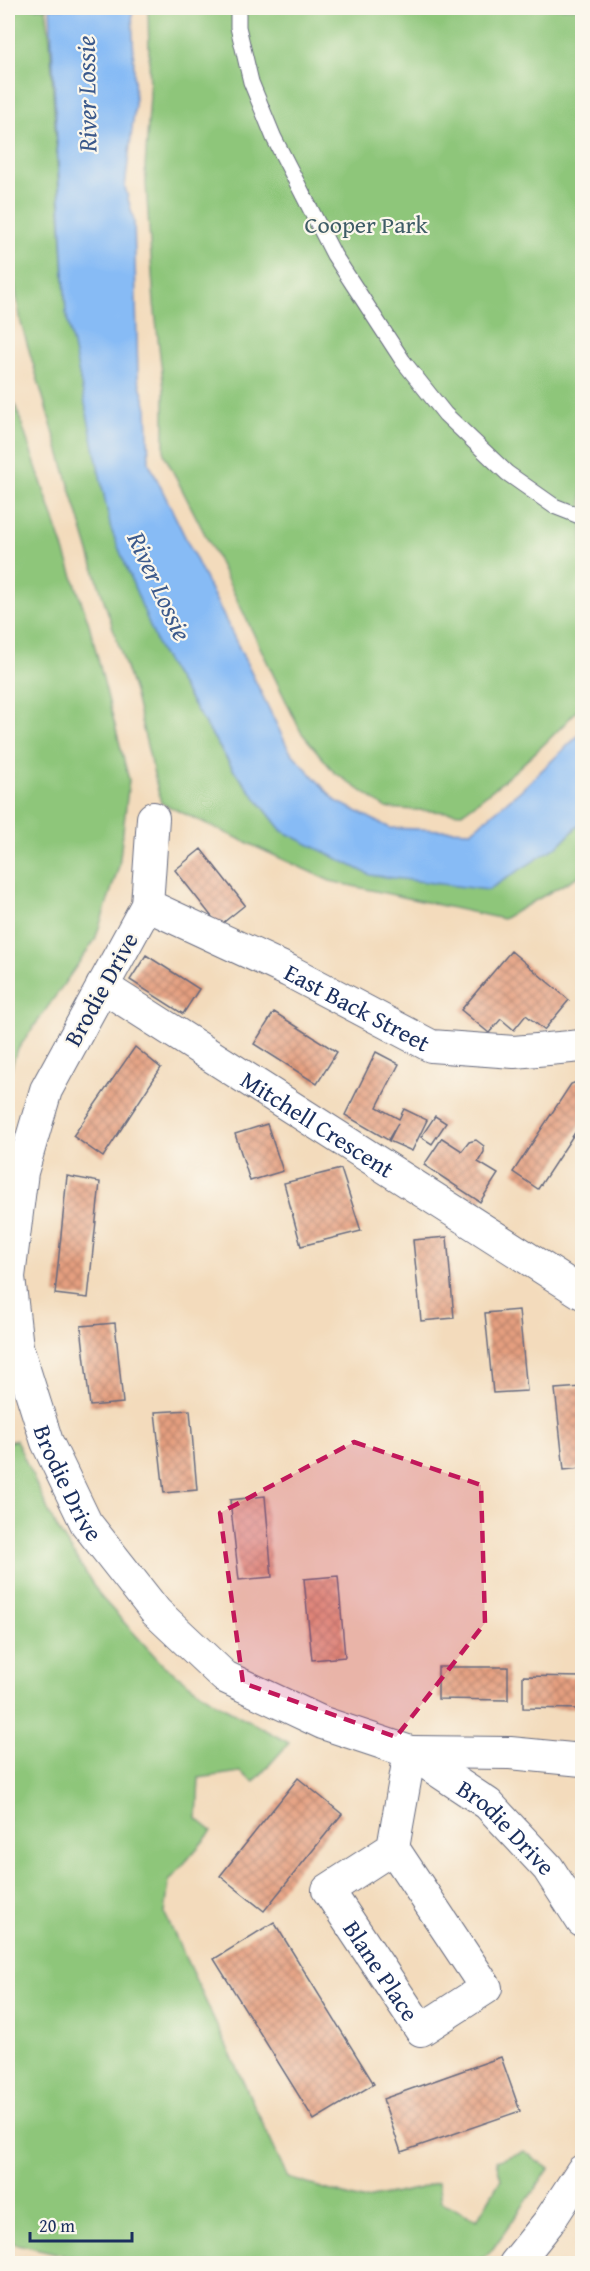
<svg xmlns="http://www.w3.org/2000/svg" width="590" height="2271" viewBox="0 0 590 2271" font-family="'Gentium Book Plus',serif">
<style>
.green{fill:#8ec67a;stroke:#547a6c;stroke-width:1.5}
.water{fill:#87bbf5;stroke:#5175aa;stroke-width:1.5}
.building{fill:url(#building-cross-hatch)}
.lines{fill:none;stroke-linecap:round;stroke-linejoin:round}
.lane-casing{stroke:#676b7f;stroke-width:17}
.street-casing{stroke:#676b7f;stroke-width:34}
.lane{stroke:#fff;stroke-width:15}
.street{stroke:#fff;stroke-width:32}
.marked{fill:#c2185b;fill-opacity:0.2;stroke:#c2185b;stroke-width:4.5;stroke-dasharray:12 8;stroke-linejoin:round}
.labels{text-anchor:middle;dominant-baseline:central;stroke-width:4.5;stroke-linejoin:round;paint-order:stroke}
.park-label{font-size:24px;fill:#3e5c66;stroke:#fbf7ec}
.street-label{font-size:24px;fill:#1b2f5e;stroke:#fbf7ec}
.water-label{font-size:26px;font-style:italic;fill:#3b598b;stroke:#fbf7ec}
</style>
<defs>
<pattern id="building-cross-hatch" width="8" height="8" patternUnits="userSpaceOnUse" patternTransform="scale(1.5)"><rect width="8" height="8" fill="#e59f7f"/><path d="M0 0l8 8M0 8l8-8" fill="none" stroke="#b9826b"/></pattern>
</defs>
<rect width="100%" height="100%" fill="#fbf7ec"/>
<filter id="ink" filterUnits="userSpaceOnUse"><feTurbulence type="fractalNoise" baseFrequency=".0167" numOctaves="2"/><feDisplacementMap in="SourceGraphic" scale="12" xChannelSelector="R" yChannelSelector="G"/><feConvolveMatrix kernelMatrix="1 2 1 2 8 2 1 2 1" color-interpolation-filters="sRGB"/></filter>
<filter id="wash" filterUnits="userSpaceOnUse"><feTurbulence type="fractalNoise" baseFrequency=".008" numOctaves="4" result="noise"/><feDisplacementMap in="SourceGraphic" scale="24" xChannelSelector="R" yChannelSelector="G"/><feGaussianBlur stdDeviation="1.35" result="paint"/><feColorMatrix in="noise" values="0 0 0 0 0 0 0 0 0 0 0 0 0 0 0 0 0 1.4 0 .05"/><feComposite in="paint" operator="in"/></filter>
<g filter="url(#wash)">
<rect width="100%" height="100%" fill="#f3dbbc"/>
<!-- green -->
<path class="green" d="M8 8H46L50 39 66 312 160 651 233 769 282 831 559 845 582 822V874L503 919 330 881 161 803 134 692 97 579 21 323 8 247Z
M148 8H582V705C545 746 506 781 462 813L386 808 334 772 301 732 214 552 164 454V390L154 303 145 168 150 95Z
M15 404 89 624 129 780 119 866 95 940 16 1052 8 1079V419Z
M16 1440 54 1523 101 1597 163 1665 216 1703 289 1743 254 1782 240 1772 199 1778 197 1819 212 1831 169 1881 165 1914 288 2178 361 2200 417 2189 438 2182 441 2202 477 2220 501 2179 496 2161 524 2151 549 2169 492 2250 477 2263 104 2264 8 2242V1442Z"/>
<!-- water -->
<path class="water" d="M50 8H132L135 104 125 187 134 221 138 378 147 408 149 463 289 750 336 801 390 828 471 831 520 791 582 732V822L559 845 488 890 370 875 282 831 233 769 160 651 111 529 66 312Z"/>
<g id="blocks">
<!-- building -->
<path class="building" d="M201 849 245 905 219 926 175 870Z
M511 951 569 1000 544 1030 526 1015 514 1030 501 1019 489 1033 461 1010Z
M146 955 199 989 183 1014 130 980Z
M274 1012 337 1052 317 1084 254 1044Z
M135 1047 161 1068 103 1157 73 1136Z
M376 1052 399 1064 377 1107 399 1119 404 1109 427 1120 412 1151 389 1141 398 1123 388 1140 345 1115Z
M582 1080V1122L538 1189 513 1172 571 1084Z
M435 1116 446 1123 432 1144 421 1137Z
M267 1124 283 1171 250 1181 235 1134Z
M442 1138 462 1151 469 1142 476 1140 484 1146V1152L478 1162 498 1174 480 1202 424 1165Z
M341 1169 361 1231 301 1246 284 1183Z
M67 1176 100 1182 88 1298 55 1294Z
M447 1237 454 1318 421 1321 413 1240Z
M519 1310 527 1391 493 1393 485 1313Z
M115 1323 123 1403 90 1406 81 1326Z
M582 1387V1468L564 1470 555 1389Z
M190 1410 197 1490 164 1493 155 1412Z
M265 1496 272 1577 239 1580 230 1500Z
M338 1576 345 1657 312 1660 304 1579Z
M438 1667H508V1700L438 1699Z
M523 1676 582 1677V1709L523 1708Z
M298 1778 342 1814 264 1911 220 1876Z
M274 1922 374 2084 314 2120 214 1959Z
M501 2057 520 2111 401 2152 383 2099Z"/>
</g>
</g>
<g filter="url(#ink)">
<use href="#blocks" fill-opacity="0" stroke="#676b7f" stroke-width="1.5"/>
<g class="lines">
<!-- lane casing -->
<g class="lane-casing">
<path id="lane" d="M238 8V27L251 82 274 138 334 255 403 361 445 414 507 473 554 506 582 517"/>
</g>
<!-- street casing -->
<g class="street-casing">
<g id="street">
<path id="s1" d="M153 818 147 905 46 1090 22 1172 9 1277 17 1347 47 1442 86 1523 156 1612 225 1677 323 1723 410 1752 488 1804 548 1868 582 1921"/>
<path id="s2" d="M147 905 289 971 431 1046 514 1052 582 1046"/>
<path id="s3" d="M102 986 582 1293"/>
<path id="s4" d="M393 1848 328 1890 421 2030 486 1988 393 1848 410 1752 510 1753 582 1760"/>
<path d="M515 2264 548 2223 582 2171"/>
</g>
</g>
<!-- lane -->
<use href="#lane" class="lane"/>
<!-- street -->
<use href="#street" class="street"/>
</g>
</g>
<!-- marked area -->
<path class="marked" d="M354 1442 481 1485 485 1623 396 1737 243 1683 220 1513Z"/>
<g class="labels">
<!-- park labels -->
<g class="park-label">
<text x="366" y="224">Cooper Park</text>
</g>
<!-- street labels -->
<g class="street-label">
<text transform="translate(101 989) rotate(-61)">Brodie Drive</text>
<text stroke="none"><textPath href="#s2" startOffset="234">East Back Street</textPath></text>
<text stroke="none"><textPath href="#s3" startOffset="256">Mitchell Crescent</textPath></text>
<text stroke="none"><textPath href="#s1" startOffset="705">Brodie Drive</textPath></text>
<text stroke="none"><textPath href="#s1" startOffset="1280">Brodie Drive</textPath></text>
<text stroke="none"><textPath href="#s4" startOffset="174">Blane Place</textPath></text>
</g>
<!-- water labels -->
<g class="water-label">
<text transform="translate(86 94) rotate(-91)">River Lossie</text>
<text transform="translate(160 586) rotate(65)">River Lossie</text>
</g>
</g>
<!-- margin -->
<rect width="590" height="2271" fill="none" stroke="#fbf7ec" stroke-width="30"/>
<!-- scale -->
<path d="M30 2232v9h102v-9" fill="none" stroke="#1b2f5e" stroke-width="3"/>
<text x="39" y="2232" font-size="18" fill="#1b2f5e" stroke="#fbf7ec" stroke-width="4.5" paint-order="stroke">20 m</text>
</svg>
